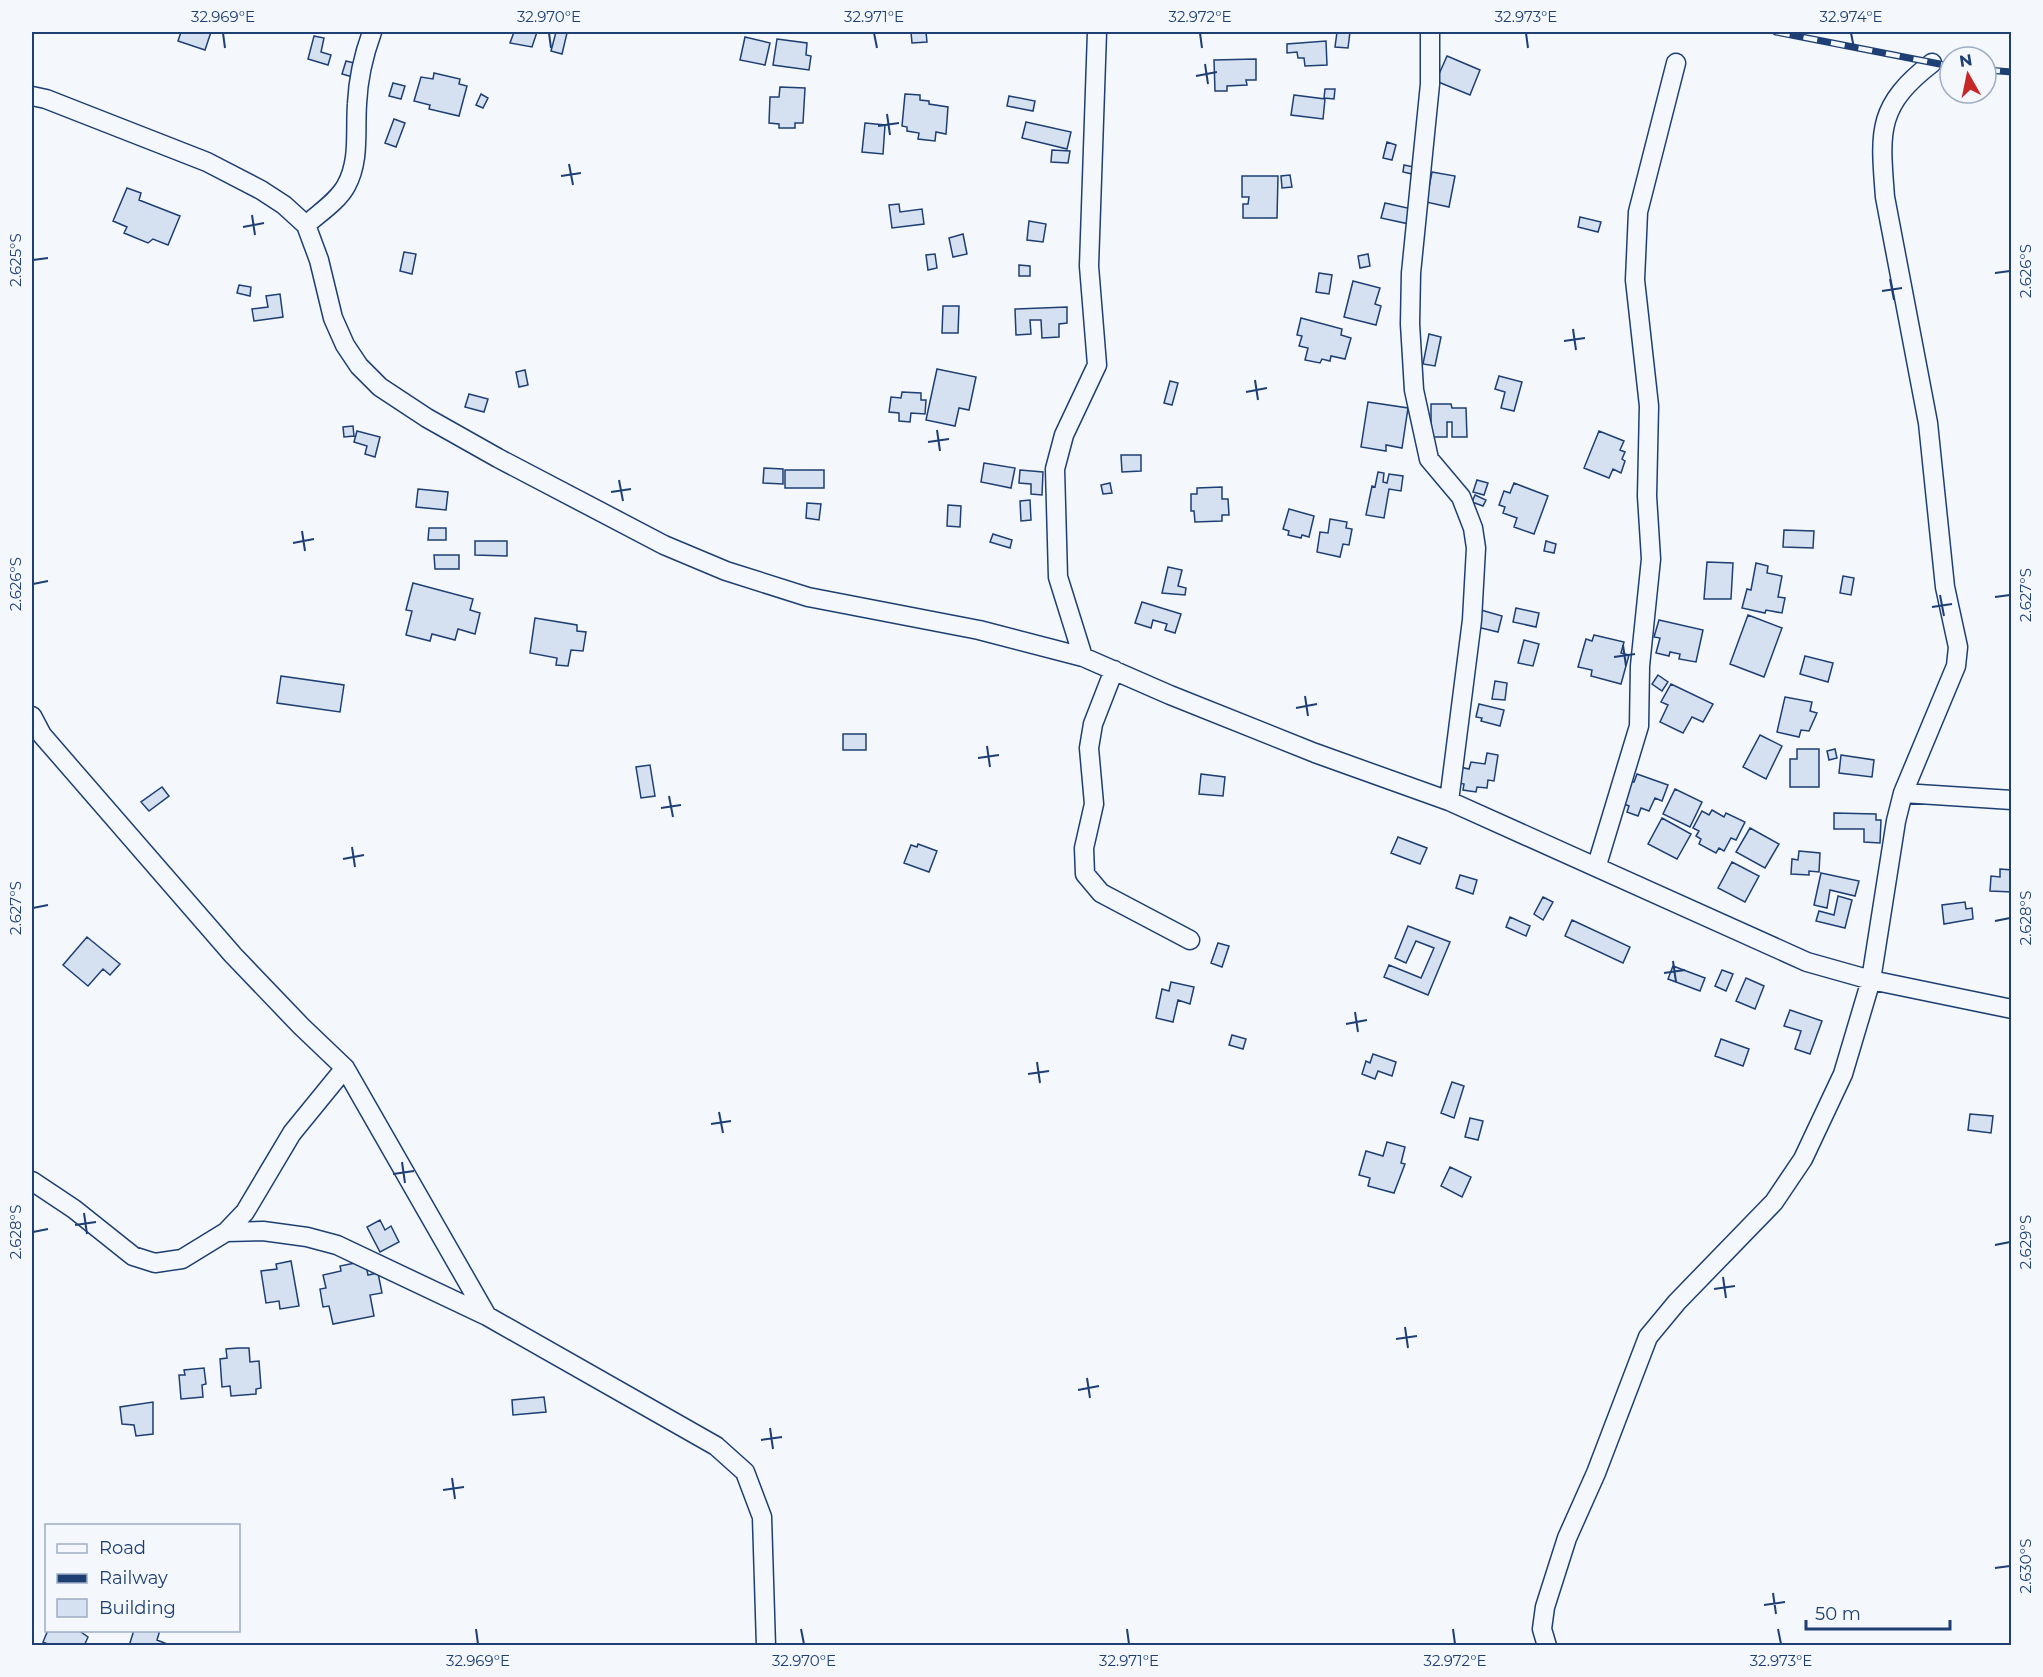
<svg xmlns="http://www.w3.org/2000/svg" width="2043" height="1677" viewBox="0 0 2043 1677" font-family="Montserrat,sans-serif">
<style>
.building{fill:#d5e0f0;stroke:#1d3f73;stroke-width:1.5}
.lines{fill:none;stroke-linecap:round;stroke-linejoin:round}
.minor-casing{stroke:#1d3f73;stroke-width:21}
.minor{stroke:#f4f7fb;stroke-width:18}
.rail-casing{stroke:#1d3f73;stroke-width:7}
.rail{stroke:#f4f7fb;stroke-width:4.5;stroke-dasharray:14;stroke-linecap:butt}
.ticks{fill:none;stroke:#1d3f73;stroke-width:2}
.neatline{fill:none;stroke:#1d3f73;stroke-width:2}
.ticks-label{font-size:15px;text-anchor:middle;fill:#1d3f73}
</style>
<rect width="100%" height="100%" fill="#f4f7fb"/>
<!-- building -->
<path class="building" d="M181 32H211L205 50 178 41Z
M514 32H537L532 47 510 43Z
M556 32 567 33 562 54 551 51Z
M911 32H926L927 42 912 43Z
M1337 32H1350L1348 48 1335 47Z
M314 36 324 38 321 52 331 55 328 65 308 59Z
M745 37 770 43 765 65 740 60Z
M777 39 807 43 806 55 811 56 809 70 773 65Z
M1326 41 1327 65 1305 66 1304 58H1298L1297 52 1287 53V44Z
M1447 56 1480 70 1470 95 1436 81Z
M1256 59V80H1246L1247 85 1227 86V91H1215L1214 60Z
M346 61 358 64 353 77 342 74Z
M434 73 460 79 459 84 467 86 459 116 429 109 430 105 414 101 421 77 433 79Z
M393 83 405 86 401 99 389 96Z
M780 87 805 88 803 123H795V128H779V124L769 123 770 97H779Z
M1325 89H1335L1334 99 1324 98Z
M481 94 488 98 483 108 476 105Z
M905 94 920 95V100L929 101V104L948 107 946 134 936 132 935 141 918 139 919 133 907 131V127L902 126Z
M1294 95 1325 99 1323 119 1291 115Z
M1009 96 1035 101 1033 111 1007 106Z
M394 119 405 123 396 147 385 143Z
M1026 122 1071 132 1067 149 1022 138Z
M865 123 885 125 883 154 862 152Z
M1387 142 1396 145 1392 160 1383 158Z
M1052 150 1070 151 1068 163 1051 162Z
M1404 165 1414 167 1412 174 1403 172Z
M1432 172 1455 176 1449 207 1426 202Z
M1290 175 1292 187 1282 188 1281 176Z
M1242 176H1278L1277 218H1243V204H1248L1249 197H1242Z
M127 188 141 193 139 200 180 216 168 245 153 239 148 243 124 233 127 227 113 221Z
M1385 203 1412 209 1409 224 1381 218Z
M899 204 900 212 922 209 924 224 892 228 889 205Z
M1580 217 1601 222 1598 232 1578 227Z
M1029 221 1046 224 1043 242 1027 240Z
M963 234 967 254 953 257 949 238Z
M404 252 416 254 412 274 400 271Z
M935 254 937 268 928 270 926 255Z
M1368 254 1370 266 1360 268 1358 256Z
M1019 265 1030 266V276H1019Z
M1319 273 1332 275 1329 294 1316 292Z
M1353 281 1380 288 1375 304 1381 306 1376 325 1344 317Z
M239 285 251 287 250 296 237 293Z
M280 294 283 317 254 321 252 309 268 307 266 296Z
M943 306H959L958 333H942Z
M1067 307V323L1059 324V337L1042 338 1041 320H1030L1031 334 1016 335 1015 309Z
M1301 318 1342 329 1341 335 1351 338 1345 359 1331 356 1330 361 1322 359 1320 363 1305 360 1308 348 1299 346 1302 336 1297 335Z
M1429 334 1441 337 1435 366 1423 364Z
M937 369 976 377 969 410 959 408 955 426 926 420Z
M525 370 528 385 519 387 516 372Z
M1499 376 1522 382 1514 411 1501 408 1505 392 1495 389Z
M1170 381 1178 383 1172 405 1164 403Z
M902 392 921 393V400H926L925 414 911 413 910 422 899 421V413L889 412 891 397 901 398Z
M469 394 488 399 484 412 465 407Z
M1368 402 1408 408 1402 448 1386 445V451L1361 447Z
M1431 404H1451L1452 408H1466L1467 437H1452V422H1447V437H1431Z
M353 426 354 436 344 437 343 427Z
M357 431 380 437 375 457 365 454 367 446 354 442Z
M1599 431 1624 441 1620 450 1625 452 1622 459 1625 461 1621 473 1613 469 1609 478 1584 468Z
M1121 455H1141V471L1122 472Z
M984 463 1015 468 1011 488 981 482Z
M764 468 783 469V484L763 483Z
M785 470H824V488H785Z
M1020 470 1043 472 1042 495 1031 494V484L1019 483Z
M1378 472 1384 473 1383 482 1387 483 1389 474 1403 476 1401 491 1389 489 1384 518 1366 515 1372 486 1375 487Z
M1477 480 1488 483 1484 495 1473 492Z
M1110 483 1112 493 1103 494 1101 485Z
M1514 483 1548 496 1534 534 1514 527 1517 518 1503 513 1505 507 1499 505 1504 491 1510 493Z
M1222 487V499H1228L1229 515H1222V521L1195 522 1194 511H1191V494H1197V488Z
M418 489 448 492 446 510 416 507Z
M1475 495 1486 500 1483 506 1472 502Z
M1030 500 1031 520 1021 521 1020 501Z
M807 503 821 504 819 520 806 518Z
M948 505 961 506 960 527 947 526Z
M1289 509 1314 516 1309 537 1302 535 1301 538 1288 535 1289 531 1283 529Z
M1330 519 1347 522 1346 528 1352 529 1349 545 1343 544 1340 557 1317 552 1320 532 1328 533Z
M429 528H446V540H428Z
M1784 530 1814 531 1813 548 1783 547Z
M993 534 1012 540 1010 548 990 542Z
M475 541H507V556L475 555Z
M1546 541 1556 544 1554 553 1544 551Z
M434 555H459V569H435Z
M1707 562 1733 563 1731 599H1704Z
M1756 563 1768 566 1767 573 1782 576 1778 597 1785 598 1782 613 1766 610 1765 613 1742 608 1747 589 1751 590Z
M1168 567 1182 570 1178 586 1186 588 1185 595 1162 593Z
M1843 576 1854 578 1851 595 1840 593Z
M413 583 473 599 470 610 480 613 475 634 458 629 455 640 432 634 430 641 406 635 412 611 406 610Z
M1142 602 1181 614 1175 633 1165 630 1167 624 1153 620 1151 628 1135 623Z
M1516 608 1539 613 1536 627 1513 622Z
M1481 610 1502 616 1498 632 1477 627Z
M1748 615 1782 628 1764 677 1730 664Z
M535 618 577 625V631L586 632 583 651 571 650 568 666 556 665 557 658 530 653Z
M1659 620 1703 630 1696 662 1679 659 1680 654 1670 652 1669 656 1656 653 1660 638 1654 637Z
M1594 635 1624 642 1621 653 1629 655 1621 684 1591 676 1592 670 1578 667 1586 639 1592 641Z
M1524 640 1539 644 1533 666 1518 663Z
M1805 656 1833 663 1828 682 1800 674Z
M1658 675 1668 682 1662 691 1652 684Z
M281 676 344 685 340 712 277 703Z
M1495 681 1507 683 1505 700 1492 699Z
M1671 684 1713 704 1703 722 1692 717 1683 733 1660 722 1668 705 1661 702Z
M1785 697 1812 702 1810 711 1817 713 1809 731 1801 730 1799 737 1777 732Z
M1479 704 1504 710 1500 726 1481 721 1482 718 1476 717Z
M843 734H866V750H843Z
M1760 735 1782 746 1766 779 1743 767Z
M1797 749H1819V787H1790V759H1797Z
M1835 749 1837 758 1829 760 1827 751Z
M1487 753 1498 755 1494 781 1488 780 1487 788 1477 787 1476 792 1463 790 1464 784 1453 782 1456 766 1469 769 1471 762 1485 764Z
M1841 755 1874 760 1872 777 1839 773Z
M650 765 655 796 641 798 636 767Z
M1201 774 1225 777 1223 796 1199 794Z
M1637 774 1668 785 1662 801 1655 798 1649 811 1641 808 1638 816 1627 812 1629 806 1619 802 1627 780 1634 782Z
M162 787 169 796 149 811 141 802Z
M1675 789 1702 802 1690 827 1663 814Z
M1712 810 1724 817 1726 813 1745 822 1736 840 1731 838 1724 851 1719 848 1716 853 1699 844 1701 839 1696 836 1699 831 1693 828 1702 811 1709 815Z
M1834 813 1876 814V820H1881L1880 843 1864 842V829H1834Z
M1662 818 1691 834 1677 859 1648 844Z
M1750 828 1779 844 1765 868 1736 852Z
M1398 837 1427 848 1420 864 1391 853Z
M918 844 937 851 929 872 904 863 911 845 917 847Z
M1799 851 1820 853 1819 872 1809 871V875L1791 874 1792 859 1798 860Z
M1732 862 1759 876 1745 902 1718 888Z
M2000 869 2012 870V892L1990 891 1991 876 2000 877Z
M1821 873 1859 881 1855 896 1830 890 1827 908 1814 905Z
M1460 875 1477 880 1473 894 1456 888Z
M1838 896 1852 900 1845 928 1816 921 1819 911 1834 915Z
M1543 897 1553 902 1543 920 1534 914Z
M1965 902 1966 909 1972 908 1973 919 1944 924 1942 905Z
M1510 917 1530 926 1526 936 1506 927Z
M1572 920 1630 947 1623 963 1565 936Z
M1408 926 1450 942 1428 995 1384 977 1389 965 1421 978 1434 948 1416 941 1406 963 1395 958Z
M87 937 120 964 110 975 103 969 88 986 63 965Z
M1218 943 1229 946 1222 967 1211 963Z
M1673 966 1705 978 1700 991 1668 979Z
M1722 970 1733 974 1726 991 1715 986Z
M1746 978 1764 986 1755 1009 1736 1001Z
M1171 982 1194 987 1190 1004 1178 1000 1173 1022 1156 1018 1162 989 1169 991Z
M1790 1010 1822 1021 1810 1054 1795 1049 1801 1031 1784 1026Z
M1232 1035 1246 1039 1243 1049 1229 1045Z
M1721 1039 1749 1049 1743 1066 1715 1056Z
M1373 1054 1396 1062 1392 1076 1378 1071 1375 1079 1362 1074 1366 1061 1370 1063Z
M1452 1082 1464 1086 1454 1118 1441 1113Z
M1970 1114 1993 1116 1991 1133 1968 1130Z
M1470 1118 1483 1121 1478 1140 1465 1137Z
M1387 1142 1405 1147 1401 1163 1405 1164 1394 1193 1368 1186 1370 1178 1359 1175 1366 1151 1383 1156Z
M1450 1167 1471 1177 1462 1197 1441 1186Z
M380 1220 385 1230 391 1226 399 1242 380 1252 367 1227Z
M291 1261 299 1306 280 1309 279 1301 266 1303 261 1271 277 1269 276 1264Z
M365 1261 368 1275 378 1273 382 1293 370 1295 374 1316 333 1324 329 1306 323 1307 320 1289 326 1288 323 1275 341 1271 340 1266Z
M238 1348H249L250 1362 259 1361 261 1388 256 1389V1394L231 1396 230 1386 222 1387 220 1359 227 1358 226 1349Z
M204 1368 206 1384 202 1385 203 1397 181 1399 179 1375H185L184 1370Z
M544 1397 546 1412 513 1415 512 1400Z
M153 1402V1434L136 1436 134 1425 122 1424 120 1407Z
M48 1630H78L88 1637 84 1646H52L43 1642Z
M134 1630H160L157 1640 172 1646H129Z"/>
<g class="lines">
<!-- minor casing -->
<g class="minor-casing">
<path id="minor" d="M1430 32V84L1411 273 1410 324 1414 390 1429 459 1461 497 1473 528 1476 548 1472 620 1449 801
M32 96 46 99 207 162 261 190 284 205 306 225 319 260 333 318 345 345 359 366 380 387 427 418 498 458 664 545 726 571 808 597 979 630 1083 657 1170 695 1315 753 1449 801 1807 962 1871 980 2012 1009
M306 225C319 213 337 202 346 186 360 161 355 132 357 104 358 80 364 54 372 32
M1083 657 1058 577 1055 469 1064 435 1097 365 1089 266 1097 32
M1114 670 1093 724 1089 748 1094 804 1084 848 1085 874 1101 893 1190 940
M32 716 42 735 233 955 301 1026 345 1068 487 1316
M1903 793 2012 800
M1597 865 1639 726 1640 666 1651 559 1647 496 1649 406 1635 280 1638 212 1676 63
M32 1181 74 1209 133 1256 155 1263 182 1259 226 1232 245 1212 292 1133 345 1068
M226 1232 263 1231 307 1237 337 1245 487 1316 716 1446 745 1472 762 1517 766 1646
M1547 1646 1542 1629 1545 1607 1567 1538 1596 1473 1648 1337 1677 1302 1774 1202 1803 1159 1843 1074 1871 980 1896 821 1903 793 1956 666 1958 647 1945 587 1928 423 1885 197C1880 132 1876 106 1932 63"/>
</g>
<!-- minor -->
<use href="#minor" class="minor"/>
<!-- rail casing -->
<g class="rail-casing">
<path id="rail" d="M1776 32 1950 66
M1986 70 2012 72"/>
</g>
<!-- rail -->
<use href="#rail" class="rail"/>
</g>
<!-- ticks -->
<path class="ticks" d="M223 33 225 48M549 33 551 48M874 33 877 48M1200 33 1202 48M1526 33 1528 48M1851 33 1854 48M1205 64 1208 84M1196 76 1217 72M887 114 890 135M878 126 899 123M569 164 573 185M561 176 581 173M252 215 255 235M243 227 264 223M33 260 48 258M1995 273 2010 271M1890 279 1894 300M1882 291 1902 288M1573 329 1576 350M1564 341 1585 338M1255 380 1258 400M1246 392 1267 388M937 430 940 451M928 442 949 439M619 480 623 501M611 492 631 489M302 531 305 551M293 543 314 539M33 584 48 581M1940 595 1944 616M1995 597 2010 595M1932 607 1952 604M1623 645 1626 666M1614 657 1635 654M1305 696 1308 716M1296 708 1317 704M987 746 990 767M978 758 999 755M669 796 673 817M661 808 681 805M352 847 355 867M343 859 364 855M33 908 48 905M1995 921 2010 918M1673 961 1676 982M1664 973 1685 970M1355 1012 1358 1032M1346 1024 1367 1020M1037 1062 1040 1083M1028 1074 1049 1071M719 1112 723 1133M711 1124 731 1121M402 1162 405 1183M393 1174 414 1171M84 1213 87 1234M75 1225 96 1222M33 1232 48 1229M1995 1245 2010 1242M1723 1277 1726 1298M1714 1289 1735 1286M1405 1327 1408 1348M1396 1339 1417 1336M1087 1378 1090 1398M1078 1390 1099 1386M770 1428 773 1449M761 1440 782 1437M452 1478 455 1499M443 1490 464 1487M1995 1568 2010 1566M1773 1593 1776 1614M1764 1605 1785 1602M476 1629 478 1644M801 1629 804 1644M1127 1629 1129 1644M1453 1629 1455 1644M1778 1629 1781 1644"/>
<!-- border -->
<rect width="2043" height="1677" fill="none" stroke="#f4f7fb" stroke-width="66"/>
<!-- legend -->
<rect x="45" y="1524" width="195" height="108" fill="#f4f7fb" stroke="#9eadc5" stroke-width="1.5"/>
<rect x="57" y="1544" width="30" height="9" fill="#f4f7fb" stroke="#9eadc5" stroke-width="1.5"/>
<text x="99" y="1554" font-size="18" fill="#1d3f73">Road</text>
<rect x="57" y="1574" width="30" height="9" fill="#1d3f73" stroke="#9eadc5" stroke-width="1.5"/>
<text x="99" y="1584" font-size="18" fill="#1d3f73">Railway</text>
<rect x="57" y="1599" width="30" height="18" fill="#d5e0f0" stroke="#9eadc5" stroke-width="1.5"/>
<text x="99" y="1614" font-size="18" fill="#1d3f73">Building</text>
<!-- north arrow -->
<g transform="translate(1968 75) rotate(351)"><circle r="28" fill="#f4f7fb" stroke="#9eadc5" stroke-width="1.5"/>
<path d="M0-4.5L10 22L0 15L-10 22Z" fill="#c62828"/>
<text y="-9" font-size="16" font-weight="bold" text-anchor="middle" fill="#1d3f73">N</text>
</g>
<!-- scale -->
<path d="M1806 1620v9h144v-9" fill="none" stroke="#1d3f73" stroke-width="3"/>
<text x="1815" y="1620" font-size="18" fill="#1d3f73" stroke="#f4f7fb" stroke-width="4.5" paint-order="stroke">50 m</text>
<rect x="33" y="33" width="1977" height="1611" class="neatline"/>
<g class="ticks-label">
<text x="223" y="22">32.969°E</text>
<text x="549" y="22">32.970°E</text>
<text x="874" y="22">32.971°E</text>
<text x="1200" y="22">32.972°E</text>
<text x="1526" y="22">32.973°E</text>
<text x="1851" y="22">32.974°E</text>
<text transform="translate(16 260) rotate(-90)" y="5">2.625°S</text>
<text transform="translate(2026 271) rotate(-90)" y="5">2.626°S</text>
<text transform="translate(16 584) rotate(-90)" y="5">2.626°S</text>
<text transform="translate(2026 595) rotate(-90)" y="5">2.627°S</text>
<text transform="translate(16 908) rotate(-90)" y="5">2.627°S</text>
<text transform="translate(2026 918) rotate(-90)" y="5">2.628°S</text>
<text transform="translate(16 1232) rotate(-90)" y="5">2.628°S</text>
<text transform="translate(2026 1242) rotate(-90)" y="5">2.629°S</text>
<text transform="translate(2026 1566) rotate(-90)" y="5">2.630°S</text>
<text x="478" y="1666">32.969°E</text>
<text x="804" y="1666">32.970°E</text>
<text x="1129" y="1666">32.971°E</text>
<text x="1455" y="1666">32.972°E</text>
<text x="1781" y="1666">32.973°E</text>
</g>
</svg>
